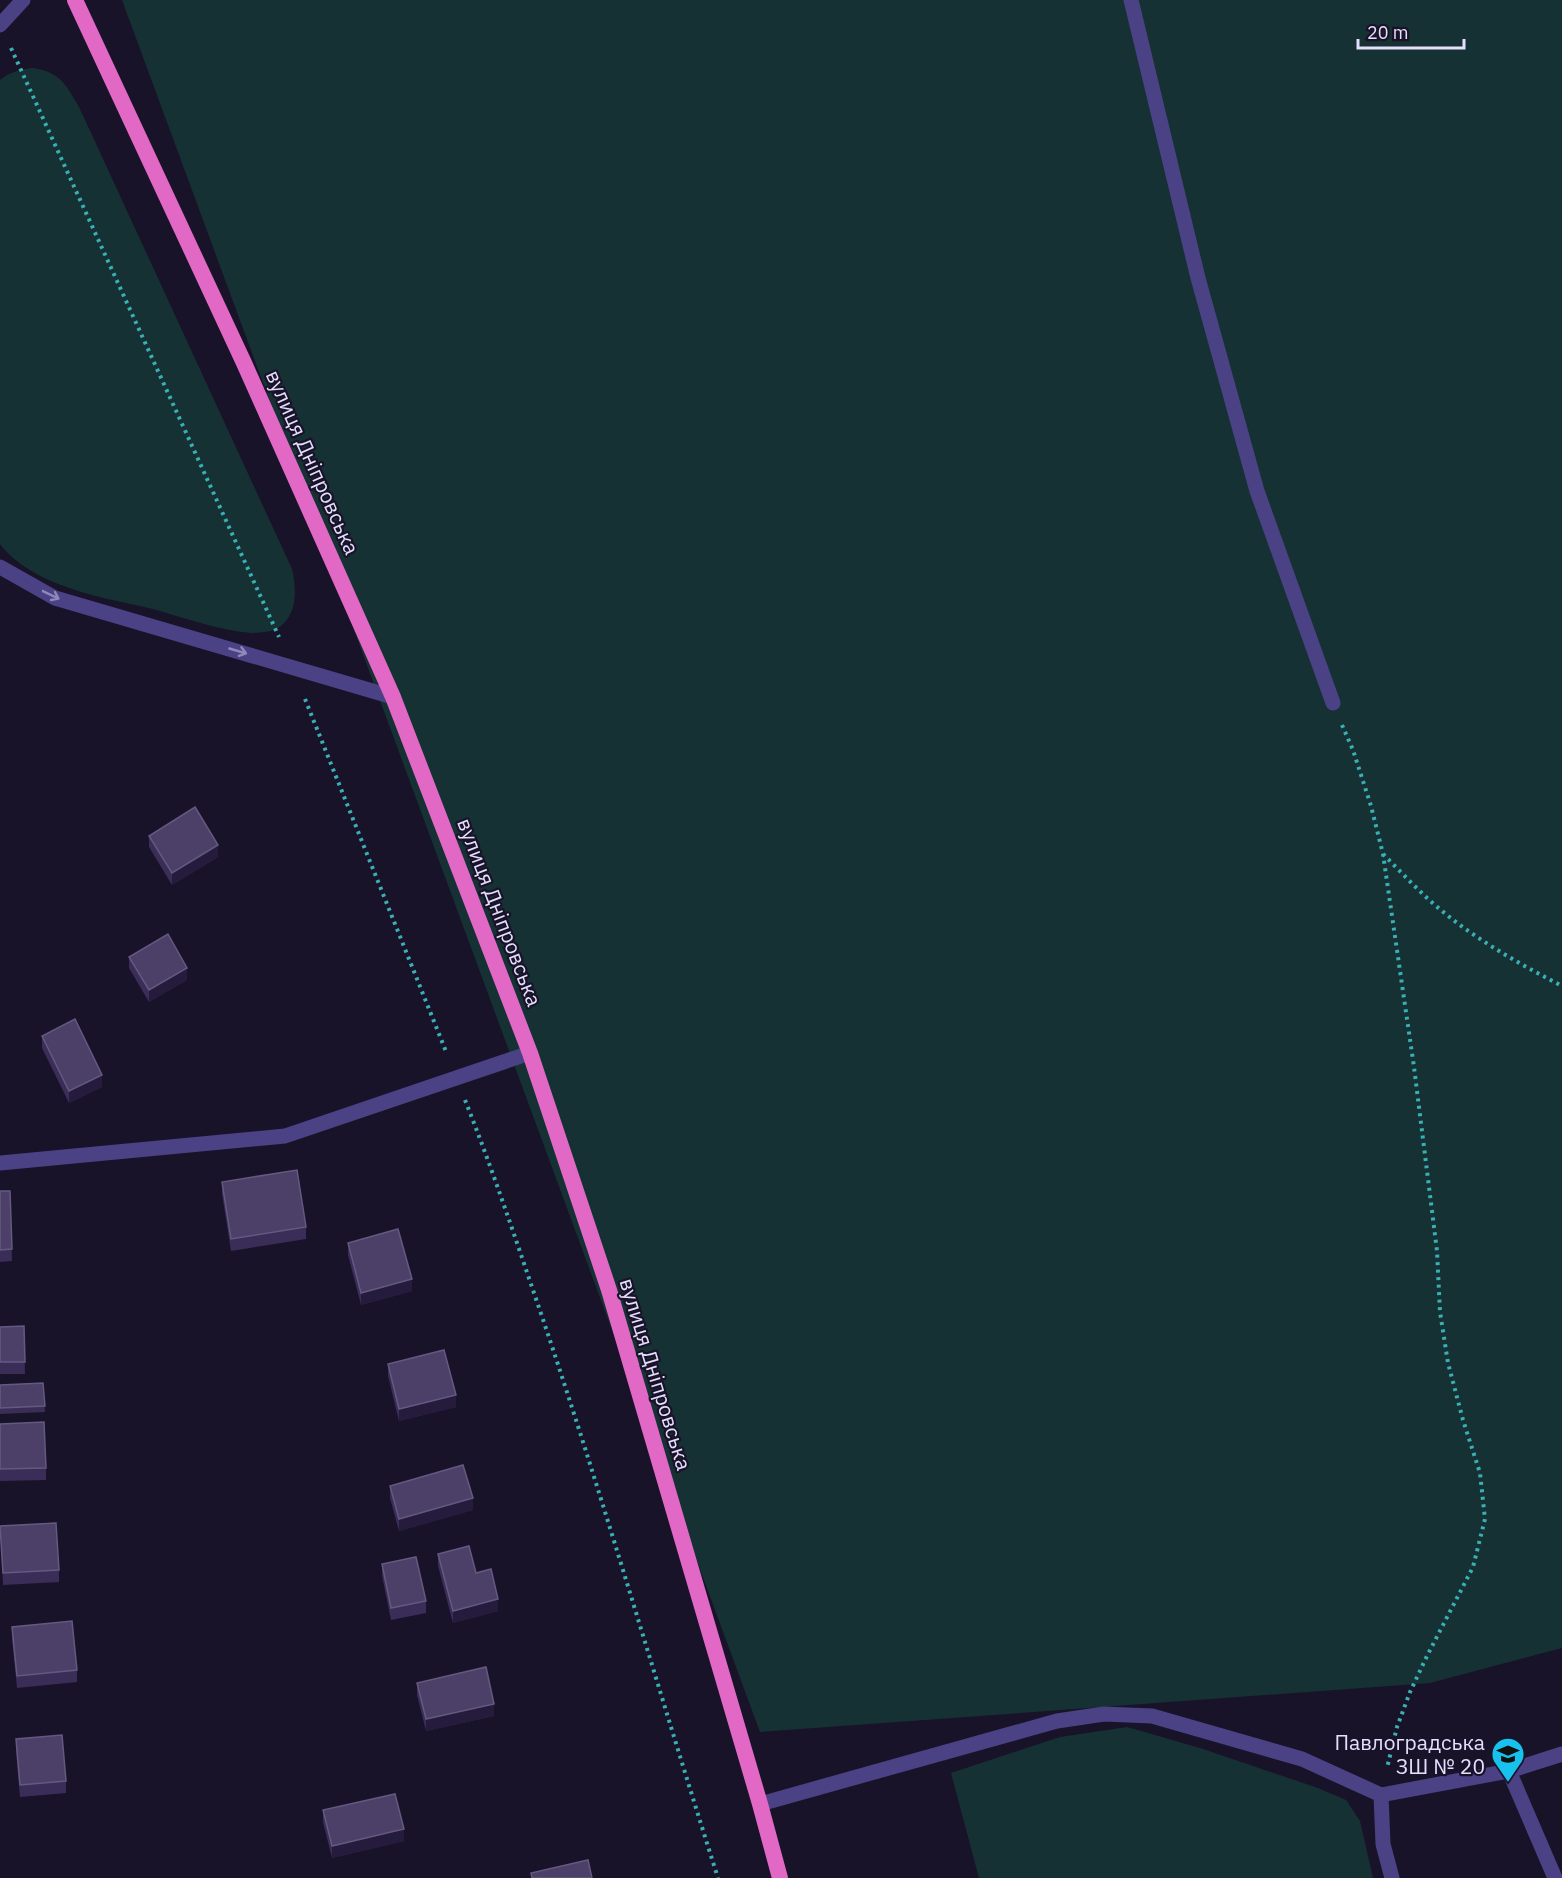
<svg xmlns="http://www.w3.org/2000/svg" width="1562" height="1878" viewBox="0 0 1562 1878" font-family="'IBM Plex Sans',sans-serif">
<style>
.green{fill:#163134}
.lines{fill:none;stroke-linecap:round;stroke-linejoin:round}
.path{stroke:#3aafb5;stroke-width:4;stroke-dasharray:3 4.5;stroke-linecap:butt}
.service{stroke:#4b4285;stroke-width:15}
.minor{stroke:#4b4285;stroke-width:15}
.trunk{stroke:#e268c6;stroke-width:16}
.wall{fill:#3a2d57}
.shaded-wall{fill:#251b3d}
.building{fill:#4c4068;stroke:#645980;stroke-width:1.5}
.oneway{stroke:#9088bb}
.labels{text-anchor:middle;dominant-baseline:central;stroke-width:4.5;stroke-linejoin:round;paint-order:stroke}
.street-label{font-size:21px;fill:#e5defd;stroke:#19132a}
.poi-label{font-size:21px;fill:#e5defd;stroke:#19132a;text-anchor:end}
</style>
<rect width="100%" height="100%" fill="#19132a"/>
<!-- green -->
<path class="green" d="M122 0H1562V1648L1430 1683 760 1732Z
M32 68C60 71 67 86 80 109L292 569C297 590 298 619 274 630 268 632 257 633 251 633 218 630 185 618 153 609 124 602 92 597 64 586 41 578 15 564 0 544V80C10 72 19 70 32 68Z
M1127 1727 1200 1748 1318 1788 1346 1800 1360 1821 1373 1878H979L951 1773 1060 1737Z"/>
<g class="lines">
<!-- path -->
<path class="path" d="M11 48 279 637
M305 699 447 1054
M1342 725 1353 750 1371 806 1383 854 1414 1067 1437 1251 1440 1312 1448 1363 1463 1420 1480 1473 1485 1519 1473 1567 1427 1656 1410 1692 1397 1727 1387 1768
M1383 854C1397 868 1411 883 1426 897 1466 934 1514 961 1562 986
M465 1100C490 1163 512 1228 534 1293 600 1486 656 1683 718 1878"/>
<!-- service -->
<path class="service" d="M1131 0 1198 278 1257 491 1333 703
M0 25 23 0
M0 567 55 598 393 697
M1509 1771 1562 1754
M1381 1795 1383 1844 1392 1878
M760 1804 1057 1721 1104 1714 1152 1716 1302 1759 1381 1795 1509 1771 1555 1878"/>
<!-- minor -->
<path class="minor" d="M0 1163 285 1136 530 1053"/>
<!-- trunk -->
<path class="trunk" d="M75 0 244 363 393 697 530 1053 609 1290 760 1804 780 1878"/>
</g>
<!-- wall -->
<path class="wall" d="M149 836 218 857 172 885 149 847Z
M129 957 187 980 149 1002 129 968Z
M42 1036 102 1087 69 1103 42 1048Z
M222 1182 306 1227V1239L231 1251 222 1194Z
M0 1191H10L12 1261 0 1262Z
M348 1243 412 1291 361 1305 348 1255Z
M24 1326 25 1374H0V1327Z
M388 1364 456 1407 399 1421 388 1376Z
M43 1383 45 1412 0 1414V1385Z
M0 1424 46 1468V1480L0 1481Z
M390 1486 473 1510 399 1531 390 1498Z
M0 1526 59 1570V1582L3 1585Z
M438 1554 476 1573 498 1611 453 1623 438 1566Z
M382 1564 426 1601V1613L391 1620 382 1576Z
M12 1627 77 1670V1682L17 1688 12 1638Z
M417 1683 494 1716 426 1731 417 1695Z
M16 1739 66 1781V1793L20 1797 16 1751Z
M323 1810 404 1841 332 1858 323 1822Z"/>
<!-- shaded-wall -->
<path class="shaded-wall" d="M218 845V857L172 885V873Z
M187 968V980L149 1002V990Z
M102 1075V1087L69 1103V1091Z
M412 1279V1291L361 1305V1293Z
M456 1395V1407L399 1421V1409Z
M473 1498V1510L399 1531V1519Z
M498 1599V1611L453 1623V1611Z
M494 1704V1716L426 1731V1719Z
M404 1829V1841L332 1858V1846Z"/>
<!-- building -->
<path class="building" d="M195 807 218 845 172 873 149 836Z
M168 934 187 968 149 990 129 957Z
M75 1019 102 1075 69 1091 42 1036Z
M297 1170 306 1227 231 1239 222 1182Z
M0 1191H10L12 1249 0 1250Z
M398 1229 412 1279 361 1293 348 1243Z
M24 1326 25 1362H0V1327Z
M444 1350 456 1395 399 1409 388 1364Z
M43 1383 45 1406 0 1408V1385Z
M44 1422 46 1468 0 1469V1424Z
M463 1465 473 1498 399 1519 390 1486Z
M56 1523 59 1570 3 1573 0 1526Z
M469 1546 476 1573 491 1569 498 1599 453 1611 438 1554Z
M416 1557 426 1601 391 1608 382 1564Z
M72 1621 77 1670 17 1676 12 1627Z
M486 1667 494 1704 426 1719 417 1683Z
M62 1735 66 1781 20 1785 16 1739Z
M395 1794 404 1829 332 1846 323 1810Z
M588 1860 592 1878H532L531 1873Z"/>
<!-- one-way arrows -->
<defs><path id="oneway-shaft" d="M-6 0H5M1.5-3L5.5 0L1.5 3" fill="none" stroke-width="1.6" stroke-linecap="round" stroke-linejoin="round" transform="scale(1.5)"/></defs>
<g class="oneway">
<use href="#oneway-shaft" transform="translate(51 595) rotate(26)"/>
<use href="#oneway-shaft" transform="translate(238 651) rotate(16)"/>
</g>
<!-- icons -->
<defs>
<g id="school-pin" transform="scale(1.725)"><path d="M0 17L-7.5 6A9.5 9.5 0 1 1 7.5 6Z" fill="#18c2ef" stroke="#19132a"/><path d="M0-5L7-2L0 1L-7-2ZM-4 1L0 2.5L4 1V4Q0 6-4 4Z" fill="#111"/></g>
</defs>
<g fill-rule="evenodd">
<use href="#school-pin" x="1508" y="1754"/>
</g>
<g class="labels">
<!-- street labels -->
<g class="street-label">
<text transform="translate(313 462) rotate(66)">вулиця Дніпровська</text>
<text transform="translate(500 912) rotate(69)">вулиця Дніпровська</text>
<text transform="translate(656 1374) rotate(73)">вулиця Дніпровська</text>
</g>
<!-- poi labels -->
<g class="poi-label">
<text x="1485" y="1742">Павлоградська<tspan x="1485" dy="24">ЗШ № 20</tspan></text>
</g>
</g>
<!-- scale -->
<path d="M1358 39v9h106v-9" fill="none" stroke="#e5defd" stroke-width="3"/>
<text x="1367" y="39" font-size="18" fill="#e5defd" stroke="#19132a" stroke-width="4.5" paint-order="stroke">20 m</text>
</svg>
